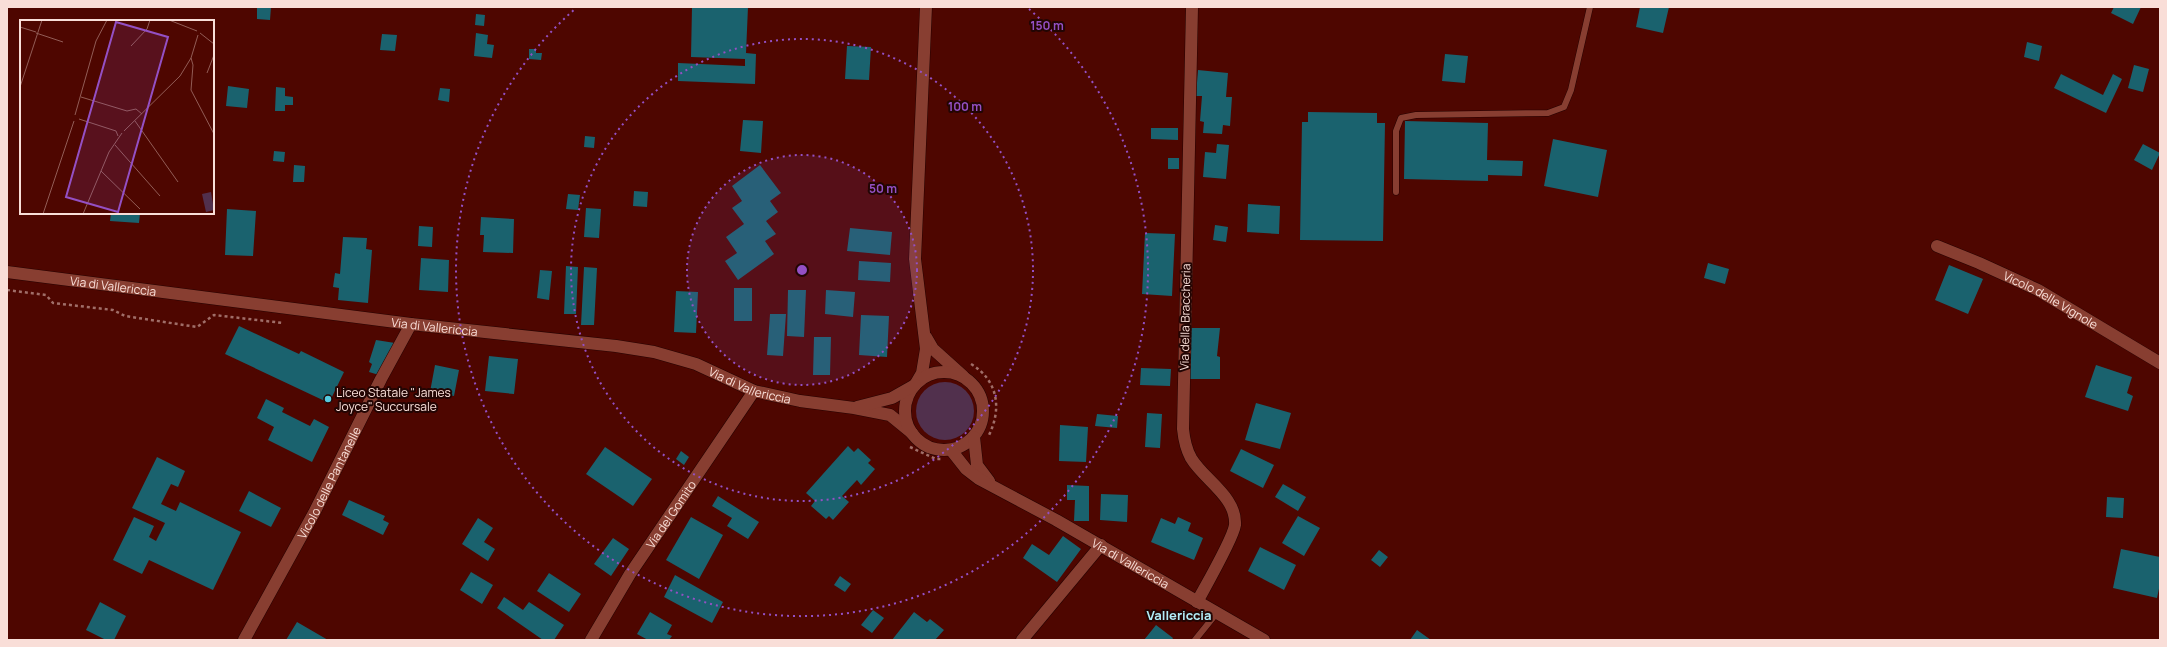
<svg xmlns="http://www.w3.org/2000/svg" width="2167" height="647" viewBox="0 0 2167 647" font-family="Manrope,sans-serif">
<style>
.green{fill:#51304d}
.building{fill:#1a626e}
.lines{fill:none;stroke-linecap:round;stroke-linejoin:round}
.service-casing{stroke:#250301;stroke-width:7}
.minor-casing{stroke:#250301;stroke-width:13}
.tertiary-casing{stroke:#250301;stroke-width:13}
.path{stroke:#a06e68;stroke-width:2.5;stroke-dasharray:3 3;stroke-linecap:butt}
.service{stroke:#883e31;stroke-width:6}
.minor{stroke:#883e31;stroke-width:12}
.tertiary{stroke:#883e31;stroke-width:12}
.ring{fill:none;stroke:#9450c4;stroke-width:2;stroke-dasharray:2 4}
.poi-dot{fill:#55cadf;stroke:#220503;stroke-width:1.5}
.labels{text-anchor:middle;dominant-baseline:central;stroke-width:4;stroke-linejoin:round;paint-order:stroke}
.street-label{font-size:12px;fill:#f9ded8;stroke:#220503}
.poi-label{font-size:12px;fill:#f9ded8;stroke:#220503;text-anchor:start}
.neighbourhood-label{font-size:13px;font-weight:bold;fill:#b3edf8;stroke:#220503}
.inset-road{fill:none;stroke:#925c56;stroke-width:1}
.view{fill:#9450c4;fill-opacity:0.15;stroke:#9450c4;stroke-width:2}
.inset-edge{fill:none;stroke:#f9ded8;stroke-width:2}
.centre{fill:#9450c4;stroke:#220503;stroke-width:2}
.ring-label{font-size:12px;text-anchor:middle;font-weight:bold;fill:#9450c4;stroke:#220503;stroke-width:4;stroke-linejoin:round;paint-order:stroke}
</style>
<rect width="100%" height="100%" fill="#4e0600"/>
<!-- green -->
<path class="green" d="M916 411a29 29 0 1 1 58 0a29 29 0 1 1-58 0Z"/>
<!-- building -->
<path class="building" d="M257 7H271L270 20 257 19Z
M692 7H748L746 53 756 54 755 84 678 81V63L745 66V59L691 57Z
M1640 7H1669L1663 33 1636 27Z
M2114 7H2141L2133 24 2111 13Z
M476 14 485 15 484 26 475 25Z
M476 33 488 35 487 44 494 45 492 58 474 56Z
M382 34 397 35 395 51 380 50Z
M2027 42 2042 46 2039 61 2024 57Z
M847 46 871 47 869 80 845 79Z
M529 49H536V53H542L541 60 529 59Z
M1445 54 1468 56 1465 83 1442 81Z
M2134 65 2149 69 2143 92 2128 88Z
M1198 70 1228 73 1226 97H1232L1230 126 1223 125 1222 134 1203 133 1204 122 1200 121 1202 96H1196Z
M2061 74 2103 95 2113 74 2122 79 2106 113 2054 88Z
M228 86 249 89 247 108 226 106Z
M276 87 285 88V96L293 97V105H285V111H275Z
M440 88 450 89 449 102 438 100Z
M1308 112 1377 113V123H1385L1383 241 1300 240 1302 122H1308Z
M743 120 763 121 761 153 740 151Z
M1405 121 1488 123 1487 160 1523 161 1522 176 1488 175V181L1404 179Z
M1151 128H1178V140L1151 139Z
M585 136 595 137 594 148 584 147Z
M1553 139 1607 150 1598 197 1544 186Z
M1217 144 1229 145 1226 179 1203 177 1205 152 1216 153Z
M2143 144 2160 153 2152 170 2134 160Z
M274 151 285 152 284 162 273 161Z
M1168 158H1179V169H1168Z
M294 165 305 166 304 182H293Z
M760 165 781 193 770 201 778 212 766 221 776 234 765 241 774 254 738 280 725 261 737 253 726 237 744 224 732 208 742 201 732 186Z
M634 191 648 192 647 207 633 206Z
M568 194 580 195 578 210 566 209Z
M1248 204 1280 206 1279 234 1247 232Z
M586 208 601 209 599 238 584 237Z
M227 209 256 211 253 256 225 255Z
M111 213H140L139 223 110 221Z
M481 217 514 219 513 253 483 252 484 235H480Z
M1215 225 1228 227 1226 242 1213 240Z
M419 226 433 227 432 247 418 246Z
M850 228 892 232 890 255 847 251Z
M1145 233 1175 234 1172 296 1142 294Z
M343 237 367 238 366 249 372 250 368 303 338 300 339 288 333 287 335 273 340 274Z
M421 258 449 260 448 292 419 290Z
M859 261 891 263 890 282 858 280Z
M1708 263 1729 269 1725 284 1704 278Z
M1949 265 1983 279 1968 314 1935 300Z
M566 266 578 267 576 314H564Z
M584 267 597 268 594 325H581Z
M540 270 552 271 549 300 537 298Z
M734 288H752V321H734Z
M788 290H806L804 337 787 336Z
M826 290 855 292 853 317 825 314Z
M676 291 698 292 696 333 674 332Z
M770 314H786L783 356 767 355Z
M861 315 889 316 887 357 859 355Z
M239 326 299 354 301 351 344 372 329 403 225 354Z
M1190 328H1220L1217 356 1220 357V379H1190Z
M814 337H831L830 375H813Z
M376 340 395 343 379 375 369 372 372 364 369 362Z
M489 356 518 359 514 394 485 391Z
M435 365 459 370 454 396 430 392Z
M2096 365 2132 377 2127 393 2133 396 2128 411 2085 397Z
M1141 368 1171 369 1170 386 1140 385Z
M266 399 284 408 282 412 310 426 314 419 329 427 312 462 268 440 274 427 257 418Z
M1256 403 1291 413 1280 449 1245 440Z
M1147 413 1162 414 1160 448 1145 447Z
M1097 414 1118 416 1117 428 1095 426Z
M1060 425 1088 427 1086 462 1059 461Z
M848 446 854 452 858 448 871 460 868 463 875 469 861 485 857 480 842 496 849 502 833 520 829 516 826 519 811 506 815 501 806 493Z
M605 447 652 479 633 506 586 474Z
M1241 449 1274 465 1263 488 1230 471Z
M681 451 689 457 684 465 676 459Z
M157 457 185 471 178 487 171 484 161 504 176 511 180 502 241 532 213 590 149 560 142 574 113 560 134 517 154 526 149 537 156 541 165 523 132 508Z
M1283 484 1306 497 1298 511 1275 497Z
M1067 485 1089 486V521H1074L1075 500H1067Z
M249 491 281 508 271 527 239 511Z
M1101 494 1128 495 1127 522 1100 520Z
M718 496 759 522 748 539 727 526 732 518 712 506Z
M2107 497 2124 498 2123 518 2106 517Z
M349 500 385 516 383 520 389 523 383 535 342 515Z
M1298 516 1320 528 1304 556 1282 543Z
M691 517 723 535 699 579 666 560Z
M1178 517 1191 523 1188 531 1203 538 1194 560 1151 542 1161 518 1175 524Z
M478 518 493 528 484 542 495 549 488 561 462 544Z
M1063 536 1081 549 1057 582 1023 558 1032 544 1049 555Z
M613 538 629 549 611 576 594 564Z
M1260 547 1296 565 1284 590 1248 571Z
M2121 549 2160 557V584L2157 598 2113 588Z
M1379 550 1388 557 1380 567 1371 560Z
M471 572 493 585 482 604 460 590Z
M549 573 581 594 569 612 537 591Z
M675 575 723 602 712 623 664 597Z
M840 576 851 584 845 592 834 585Z
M504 597 523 610 529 602 564 625 554 640H543L497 608Z
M100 602 126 616 114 640H106L86 630Z
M873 610 884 618 872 633 861 625Z
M650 612 672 625 667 634 672 636 669 640H648L637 634Z
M914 612 927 622 930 619 944 630 935 640H892Z
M297 622 328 640H286Z
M1156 625 1173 638 1172 640H1144Z
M1417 630 1431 640H1410Z"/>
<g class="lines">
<!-- service casing -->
<g class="service-casing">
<path id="service" d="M1396 192V131L1401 118 1416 115 1548 113 1564 107 1571 90 1590 7
M1195 640 1216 614"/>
</g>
<!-- minor casing -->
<g class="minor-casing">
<g id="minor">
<path d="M1192 7 1183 429C1184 439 1186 449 1191 458 1204 480 1237 497 1235 525 1233 539 1205 587 1197 602"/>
<path id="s1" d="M1937 246 1979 263 2038 290 2160 363"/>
<path d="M926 337 933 349 963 376"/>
<path d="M915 385 922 373 926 349 915 259 926 7"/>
<path id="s2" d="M244 640 314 513 381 379 411 324"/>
<path id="s3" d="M591 640 630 574 754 391"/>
<path d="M1022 640 1101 545"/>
</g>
</g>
<!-- tertiary casing -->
<g class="tertiary-casing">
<g id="tertiary">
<path id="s4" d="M7 272 411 324 616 346 654 352 696 364 754 391 800 401 854 408 890 415 912 433"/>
<circle cx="944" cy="411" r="39"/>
<path d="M857 407 892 398 915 385"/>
<path d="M974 437 977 465 989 481"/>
<path id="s5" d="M951 450 966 469 979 479 1056 520 1264 640"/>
</g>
</g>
<!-- path -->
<path class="path" d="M7 290 46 295 53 303 113 310 125 316 197 327 214 315 283 323
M971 364C999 381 1002 410 988 437
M910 447 936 459H942"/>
<!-- service -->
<use href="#service" class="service"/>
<!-- minor -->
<use href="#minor" class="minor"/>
<!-- tertiary -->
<use href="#tertiary" class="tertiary"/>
</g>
<!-- distance rings -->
<circle cx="802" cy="270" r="115" fill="#9450c4" fill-opacity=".12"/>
<g class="ring">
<circle cx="802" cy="270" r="115"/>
<circle cx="802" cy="270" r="231"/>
<path d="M1029 9A346 346 0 1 1 575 9"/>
</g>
<!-- markers -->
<circle class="poi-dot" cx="328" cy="399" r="4"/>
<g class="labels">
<!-- street labels -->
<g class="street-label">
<text stroke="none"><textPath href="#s4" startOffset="107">Via di Vallericcia</textPath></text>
<text stroke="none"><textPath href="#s1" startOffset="126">Vicolo delle Vignole</textPath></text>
<text transform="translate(1185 317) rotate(-89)">Via della Braccheria</text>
<text stroke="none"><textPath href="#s4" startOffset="431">Via di Vallericcia</textPath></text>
<text stroke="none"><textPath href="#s4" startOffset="754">Via di Vallericcia</textPath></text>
<text stroke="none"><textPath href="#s2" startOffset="179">Vicolo delle Pantanelle</textPath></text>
<text stroke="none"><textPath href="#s3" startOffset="149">Via del Gomito</textPath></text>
<text stroke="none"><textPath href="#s5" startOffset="214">Via di Vallericcia</textPath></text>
</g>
<!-- poi labels -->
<g class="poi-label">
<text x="336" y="392">Liceo Statale "James<tspan x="336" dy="14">Joyce" Succursale</tspan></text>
</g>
<!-- neighbourhood labels -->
<g class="neighbourhood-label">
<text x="1179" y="615">Vallericcia</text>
</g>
</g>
<!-- overview -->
<g transform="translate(20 20)">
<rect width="194" height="194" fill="#4e0600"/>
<path d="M191 172 194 190 186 192 182 174Z" fill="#51304d"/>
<path class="inset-road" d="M149 0 177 11M0 7 16 12M16 13 43 22M180 13 194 24M111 26 127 9 130 0M171 38 173 45 171 70 194 114M187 53 194 35M0 67 22 0M61 77 107 91 116 89 122 94M55 95 76 21 87 0M59 99 96 111 98 116M115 101 158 162M104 111 160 56 171 38 178 15M95 125 140 176M81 151 120 189M23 194 54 101M63 194 89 132 102 113"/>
<path class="view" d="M96 2 148 17 98 192 46 177Z"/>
<rect width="194" height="194" class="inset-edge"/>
</g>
<circle cx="802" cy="270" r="6" class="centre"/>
<g class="ring-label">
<text x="1047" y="30">150 m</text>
<text x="965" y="111">100 m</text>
<text x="883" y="193">50 m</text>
</g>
<!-- border -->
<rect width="2167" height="647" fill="none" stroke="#f9ded8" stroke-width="16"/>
</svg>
